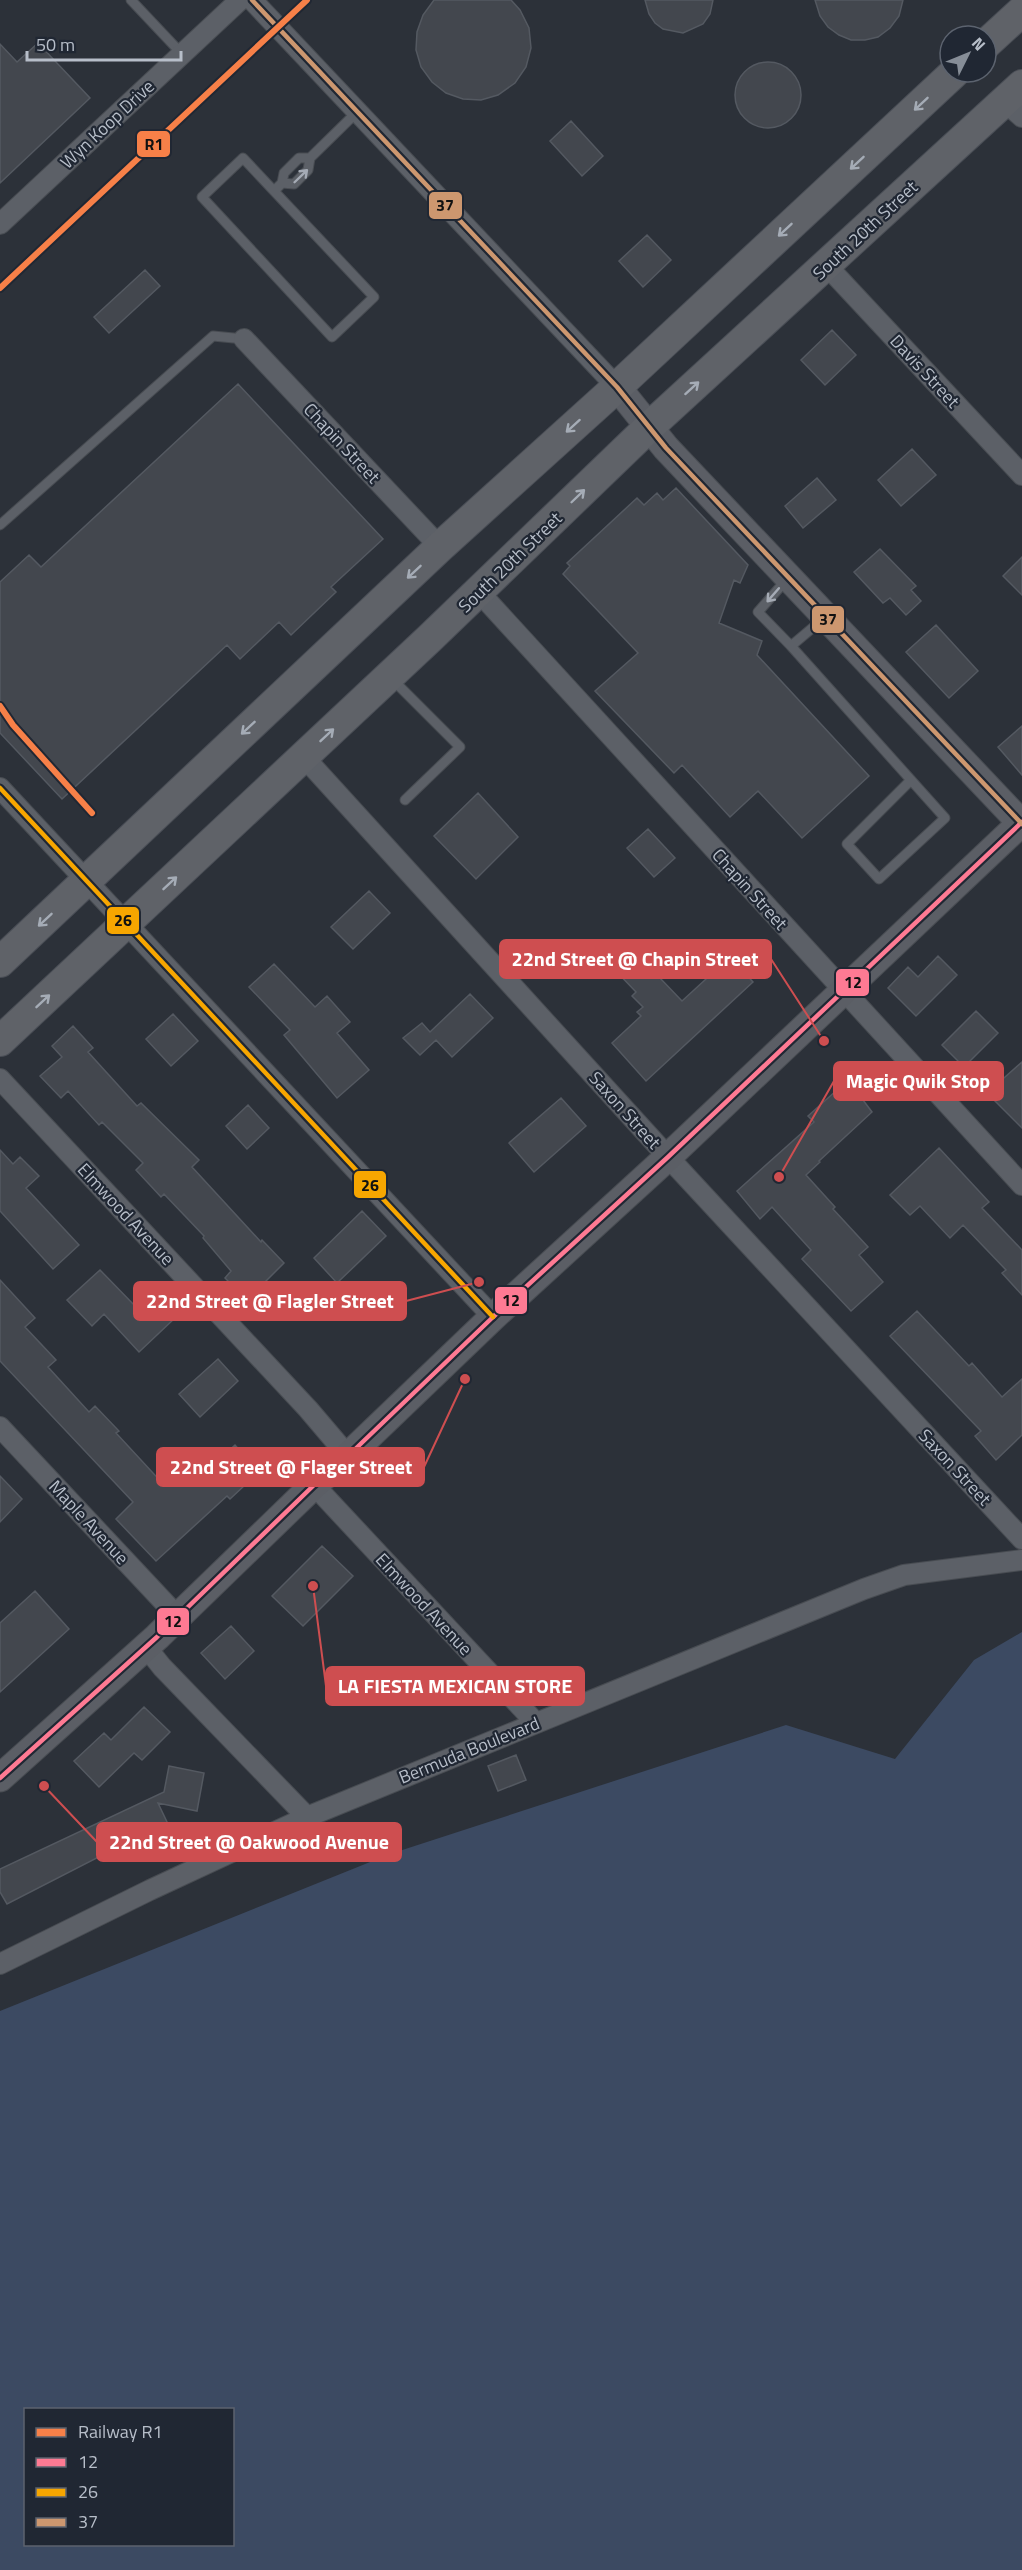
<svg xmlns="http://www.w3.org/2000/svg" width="1022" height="2570" viewBox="0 0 1022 2570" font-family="'Titillium Web',sans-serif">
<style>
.water{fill:#3c4a62;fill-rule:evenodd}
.building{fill:#43474e;stroke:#545961;stroke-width:1.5}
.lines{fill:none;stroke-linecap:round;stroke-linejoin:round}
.lane-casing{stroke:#484c52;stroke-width:11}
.street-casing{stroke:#484c52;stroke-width:22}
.secondary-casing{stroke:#484c52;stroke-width:29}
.primary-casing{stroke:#4a4e56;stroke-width:32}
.lane{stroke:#5c6067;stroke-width:9}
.street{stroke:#5c6067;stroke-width:20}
.secondary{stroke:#5b5e65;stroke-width:27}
.primary{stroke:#5f6268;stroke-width:30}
.bus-1-casing{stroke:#202733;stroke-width:9}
.bus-2-casing{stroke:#202733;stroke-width:9}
.bus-3-casing{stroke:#202733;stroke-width:9}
.bus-1{stroke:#fe7a93;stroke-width:4.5}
.bus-2{stroke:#f7a600;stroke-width:4.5}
.bus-3{stroke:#cd976f;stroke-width:4.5}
.rail-1-casing{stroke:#202733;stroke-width:10}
.rail-1{stroke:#f78048;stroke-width:6}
.oneway{stroke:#a5acb6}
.oneway2{stroke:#a5abb5}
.labels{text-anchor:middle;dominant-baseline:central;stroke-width:4.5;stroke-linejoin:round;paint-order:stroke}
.street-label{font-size:18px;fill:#b7bec9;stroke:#202733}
.leader{fill:none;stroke:#ce4e50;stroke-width:2}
.callout-dot{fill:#ce4e50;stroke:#202733;stroke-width:2}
.callout{fill:#ce4e50;stroke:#ce4e50;stroke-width:2}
.callout-label{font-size:20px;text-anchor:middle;font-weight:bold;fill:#fff}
.line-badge{stroke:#202733;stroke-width:2}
.pale-badge-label{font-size:16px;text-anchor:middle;font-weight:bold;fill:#111}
</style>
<rect width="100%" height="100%" fill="#2c3139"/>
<!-- water -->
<path class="water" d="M1022 1632V2570H0V2011L390 1854 786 1725 895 1759 974 1660ZM26 2410H232V2544H26Z"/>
<!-- building -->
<path class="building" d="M434 0H511L520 10 529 28 531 48 526 67 515 83 498 95 481 100 463 99 446 93 432 82 421 67 416 50 417 32 423 15Z
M645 0H713L710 14 703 24 683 33 663 29 655 23 649 14Z
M815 0H903L899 16 890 28 878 37 865 40H851L839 35 828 27 820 16Z
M38 43 90 98 0 183V44L17 62Z
M735 95a33 33 0 1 1 66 0a33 33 0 1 1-66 0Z
M571 121 603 156 582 176 550 141Z
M647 235 671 260 643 287 619 261Z
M145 270 160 286 109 333 94 317Z
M832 330 856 355 825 385 801 360Z
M238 384 383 539 331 587 336 592 291 635 279 622 240 659 227 645 62 799 0 733V582L29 555 41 567Z
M912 449 936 475 901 506 878 480Z
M817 478 836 500 803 528 785 506Z
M676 488 748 565 740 583 734 580 719 623 762 641 757 655 869 776 802 838 758 791 730 817 682 765 674 773 595 691 638 653 563 574 570 566 567 563 637 498 644 505 657 493 663 500Z
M880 549 916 586 911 590 921 601 906 615 890 598 883 603 854 572Z
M1022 557V595L1003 576Z
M936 625 978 671 949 698 906 652Z
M1022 726V775L998 747Z
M478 793 518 837 476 879 434 836Z
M648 829 675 858 654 877 627 848Z
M369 891 390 913 353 949 331 927Z
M636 953 682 1001 730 957 753 982 646 1081 612 1043 641 1016 637 1012 643 1007 632 996 636 992 616 971Z
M938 956 957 975 916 1016 888 988 908 967 918 977Z
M274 964 315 1007 327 996 350 1022 337 1033 369 1070 337 1098 284 1035 290 1030 249 987Z
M470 994 493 1018 452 1057 436 1040 420 1055 403 1038 422 1023 430 1032Z
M976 1011 998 1033 964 1067 942 1045Z
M173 1014 198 1041 171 1066 146 1039Z
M73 1026 93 1048 88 1052 137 1106 141 1103 199 1160 192 1167 261 1242 262 1240 284 1263 247 1300 225 1278 231 1271 203 1238 204 1236 164 1194 161 1197 136 1170 143 1163 102 1122 99 1125 68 1091 61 1098 40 1076 62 1057 52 1046Z
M1022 1062V1128L987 1093Z
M848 1080 872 1112 819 1161 820 1162 806 1175 835 1207 833 1209 868 1247 859 1255 883 1282 851 1311 802 1259 811 1250 772 1207 760 1219 737 1191 814 1122 808 1116Z
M561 1098 586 1126 534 1172 509 1143Z
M248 1105 269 1128 247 1149 226 1126Z
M939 1148 989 1202 982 1208 1022 1250V1295L1002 1273 1006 1270 963 1225 950 1238 920 1206 910 1215 890 1195Z
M0 1150 13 1164 20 1157 39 1176 26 1188 79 1245 53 1269 0 1211Z
M362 1211 386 1236 337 1283 314 1258Z
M100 1270 137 1308 154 1293 176 1317 139 1352 104 1314 92 1326 67 1300Z
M0 1280 35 1318 25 1327 56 1360 48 1367 89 1412 95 1406 119 1431 116 1433 165 1486 187 1466 199 1478 235 1445 259 1472 230 1499 227 1496 156 1561 116 1519 133 1502 0 1361Z
M917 1311 969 1366 972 1363 1002 1397 1022 1379V1435L996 1460 975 1436 981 1431 890 1336Z
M218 1359 238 1381 200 1417 179 1394Z
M0 1476 22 1499 0 1522Z
M322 1546 353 1576 303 1626 272 1596Z
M35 1591 69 1629 0 1692V1623Z
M231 1626 254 1651 225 1679 201 1653Z
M144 1707 170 1732 142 1760 134 1753 99 1787 74 1761 104 1733 111 1740Z
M516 1755 526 1780 498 1791 488 1766Z
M169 1766 204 1773 197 1811 158 1803 167 1822 7 1904 0 1892V1869L164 1792Z"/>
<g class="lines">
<!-- lane casing -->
<g class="lane-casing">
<path id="lane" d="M131 0 182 54
M282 183 294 184 308 170 310 158 357 112
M274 191 243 158 202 197 332 337 374 297 274 191 282 183 284 173 299 158H310
M0 525 213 336 244 339
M787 579 758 612 791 646 823 619
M791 646 945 818 879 879 847 844 911 780
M391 678 460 747 405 800"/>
</g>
<!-- street casing -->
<g class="street-casing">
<path id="street" d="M252 0 617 387
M1004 101 1022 117
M0 224 240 0
M827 266 1022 475
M244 339 440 547
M479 592 1022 1185
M304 757 668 1157 1022 1539
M0 788 493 1317
M0 1079 308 1409 348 1456
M0 1427 178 1617
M314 1485 536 1723
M146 1647 162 1667 307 1817
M0 1964 150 1890 307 1817 864 1589 904 1575 1022 1560"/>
</g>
<!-- secondary casing -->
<g class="secondary-casing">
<path id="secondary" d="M617 387 666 448 1021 823
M0 1778 157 1637 314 1485 348 1456 493 1317 668 1157 1022 822"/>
</g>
<!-- primary casing -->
<g class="primary-casing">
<path id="primary" d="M986 44 1022 11
M0 962 440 547 617 387 955 72
M0 1041 430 638 648 428 1022 85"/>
</g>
<!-- lane -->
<use href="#lane" class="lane"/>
<!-- street -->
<use href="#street" class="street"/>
<!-- secondary -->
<use href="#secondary" class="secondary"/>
<!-- primary -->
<use href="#primary" class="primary"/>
<!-- bus-1 casing -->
<g class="bus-1-casing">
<path id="bus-1" d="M0 1778 157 1637 314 1485 348 1456 493 1317 668 1157 1022 822"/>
</g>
<!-- bus-2 casing -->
<g class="bus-2-casing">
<path id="bus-2" d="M0 788 493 1317"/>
</g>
<!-- bus-3 casing -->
<g class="bus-3-casing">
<path id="bus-3" d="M252 0 617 387 666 448 1022 824"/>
</g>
<!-- bus-1 -->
<use href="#bus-1" class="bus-1"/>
<!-- bus-2 -->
<use href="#bus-2" class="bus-2"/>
<!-- bus-3 -->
<use href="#bus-3" class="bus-3"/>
<!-- rail-1 casing -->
<g class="rail-1-casing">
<path id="rail-1" d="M0 288 307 0
M0 706 13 725 92 813"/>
</g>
<!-- rail-1 -->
<use href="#rail-1" class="rail-1"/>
</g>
<!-- one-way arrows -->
<defs><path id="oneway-shaft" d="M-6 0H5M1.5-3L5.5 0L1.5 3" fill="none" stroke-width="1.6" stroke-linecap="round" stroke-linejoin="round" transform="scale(1.5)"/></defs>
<g class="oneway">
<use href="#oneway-shaft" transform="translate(921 104) rotate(137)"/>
<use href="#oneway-shaft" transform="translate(857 163) rotate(137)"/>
<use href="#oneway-shaft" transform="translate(785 230) rotate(137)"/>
<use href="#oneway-shaft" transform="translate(692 388) rotate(-42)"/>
<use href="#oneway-shaft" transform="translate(573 426) rotate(138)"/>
<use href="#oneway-shaft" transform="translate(578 496) rotate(-44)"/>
<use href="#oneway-shaft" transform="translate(414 572) rotate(137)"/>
<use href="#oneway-shaft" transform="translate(248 728) rotate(137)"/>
<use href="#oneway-shaft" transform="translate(327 735) rotate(-43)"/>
<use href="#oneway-shaft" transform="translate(170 883) rotate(-43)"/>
<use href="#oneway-shaft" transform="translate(45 920) rotate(137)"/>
<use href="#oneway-shaft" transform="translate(43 1001) rotate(-43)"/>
</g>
<g class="oneway2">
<use href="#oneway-shaft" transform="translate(301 176) rotate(-44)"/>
<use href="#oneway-shaft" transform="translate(773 595) rotate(131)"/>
</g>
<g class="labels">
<!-- street labels -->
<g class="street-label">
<text transform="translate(107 124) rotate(-43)">Wyn Koop Drive</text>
<text transform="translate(865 230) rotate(-43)">South 20th Street</text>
<text transform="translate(925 371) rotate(47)">Davis Street</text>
<text transform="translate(342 443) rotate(47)">Chapin Street</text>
<text transform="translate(510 562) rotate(-44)">South 20th Street</text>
<text transform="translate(750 889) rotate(48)">Chapin Street</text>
<text transform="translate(625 1110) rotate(48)">Saxon Street</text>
<text transform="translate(126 1214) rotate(47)">Elmwood Avenue</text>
<text transform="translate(955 1467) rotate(47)">Saxon Street</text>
<text transform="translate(89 1522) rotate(47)">Maple Avenue</text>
<text transform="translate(424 1604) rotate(47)">Elmwood Avenue</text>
<text transform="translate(469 1750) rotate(-22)">Bermuda Boulevard</text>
</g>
</g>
<!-- callouts -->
<path class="leader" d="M824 1041L771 959M779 1177L834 1081M479 1282L406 1301M465 1379L424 1467M313 1586L326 1686M44 1786L97 1842"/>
<g class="callout-dot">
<circle cx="824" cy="1041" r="6"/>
<circle cx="779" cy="1177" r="6"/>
<circle cx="479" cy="1282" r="6"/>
<circle cx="465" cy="1379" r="6"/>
<circle cx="313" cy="1586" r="6"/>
<circle cx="44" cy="1786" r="6"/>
</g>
<g class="callout">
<rect x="500" y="940" width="271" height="38" rx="6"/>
<rect x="834" y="1062" width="169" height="38" rx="6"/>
<rect x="134" y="1282" width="272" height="38" rx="6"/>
<rect x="157" y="1448" width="267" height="38" rx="6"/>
<rect x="326" y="1667" width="258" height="38" rx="6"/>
<rect x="97" y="1823" width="304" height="38" rx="6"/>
</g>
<g class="callout-label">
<text x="635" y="966">22nd Street @ Chapin Street</text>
<text x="918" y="1088">Magic Qwik Stop</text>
<text x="270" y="1308">22nd Street @ Flagler Street</text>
<text x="291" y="1474">22nd Street @ Flager Street</text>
<text x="455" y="1693">LA FIESTA MEXICAN STORE</text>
<text x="249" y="1849">22nd Street @ Oakwood Avenue</text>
</g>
<g class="line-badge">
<rect x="136" y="130" width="35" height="28" rx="6" fill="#f78048"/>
<rect x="428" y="191" width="35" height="29" rx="6" fill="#cd976f"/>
<rect x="811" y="605" width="34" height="29" rx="6" fill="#cd976f"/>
<rect x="106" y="906" width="34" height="29" rx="6" fill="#f7a600"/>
<rect x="835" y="968" width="35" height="29" rx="6" fill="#fe7a93"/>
<rect x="353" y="1170" width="34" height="29" rx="6" fill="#f7a600"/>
<rect x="494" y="1286" width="34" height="29" rx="6" fill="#fe7a93"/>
<rect x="156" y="1607" width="34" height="29" rx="6" fill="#fe7a93"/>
</g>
<g class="pale-badge-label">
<text x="154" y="150">R1</text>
<text x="445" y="211">37</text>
<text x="828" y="625">37</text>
<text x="123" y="926">26</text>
<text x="853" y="988">12</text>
<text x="370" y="1191">26</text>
<text x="511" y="1306">12</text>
<text x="173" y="1627">12</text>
</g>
<!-- legend -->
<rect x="24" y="2408" width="210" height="138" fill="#202733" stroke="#5c636f" stroke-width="1.5"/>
<rect x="36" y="2428" width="30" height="9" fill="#f78048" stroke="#5c636f" stroke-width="1.5"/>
<text x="78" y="2438" font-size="18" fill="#b7bec9">Railway R1</text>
<rect x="36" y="2458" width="30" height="9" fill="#fe7a93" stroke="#5c636f" stroke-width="1.5"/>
<text x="78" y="2468" font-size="18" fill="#b7bec9">12</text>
<rect x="36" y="2488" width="30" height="9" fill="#f7a600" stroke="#5c636f" stroke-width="1.5"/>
<text x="78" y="2498" font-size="18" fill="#b7bec9">26</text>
<rect x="36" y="2518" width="30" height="9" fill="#cd976f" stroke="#5c636f" stroke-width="1.5"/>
<text x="78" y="2528" font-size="18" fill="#b7bec9">37</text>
<!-- north arrow -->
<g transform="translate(968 54) rotate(47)"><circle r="28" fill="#202733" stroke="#5c636f" stroke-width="1.5"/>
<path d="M0-4.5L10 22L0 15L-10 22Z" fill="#868d97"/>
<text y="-9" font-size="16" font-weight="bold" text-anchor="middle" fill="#b7bec9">N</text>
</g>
<!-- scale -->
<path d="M27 51v9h154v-9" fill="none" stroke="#b7bec9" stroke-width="3"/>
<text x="36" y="51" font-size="18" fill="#b7bec9" stroke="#202733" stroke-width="4.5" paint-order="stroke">50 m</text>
</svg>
